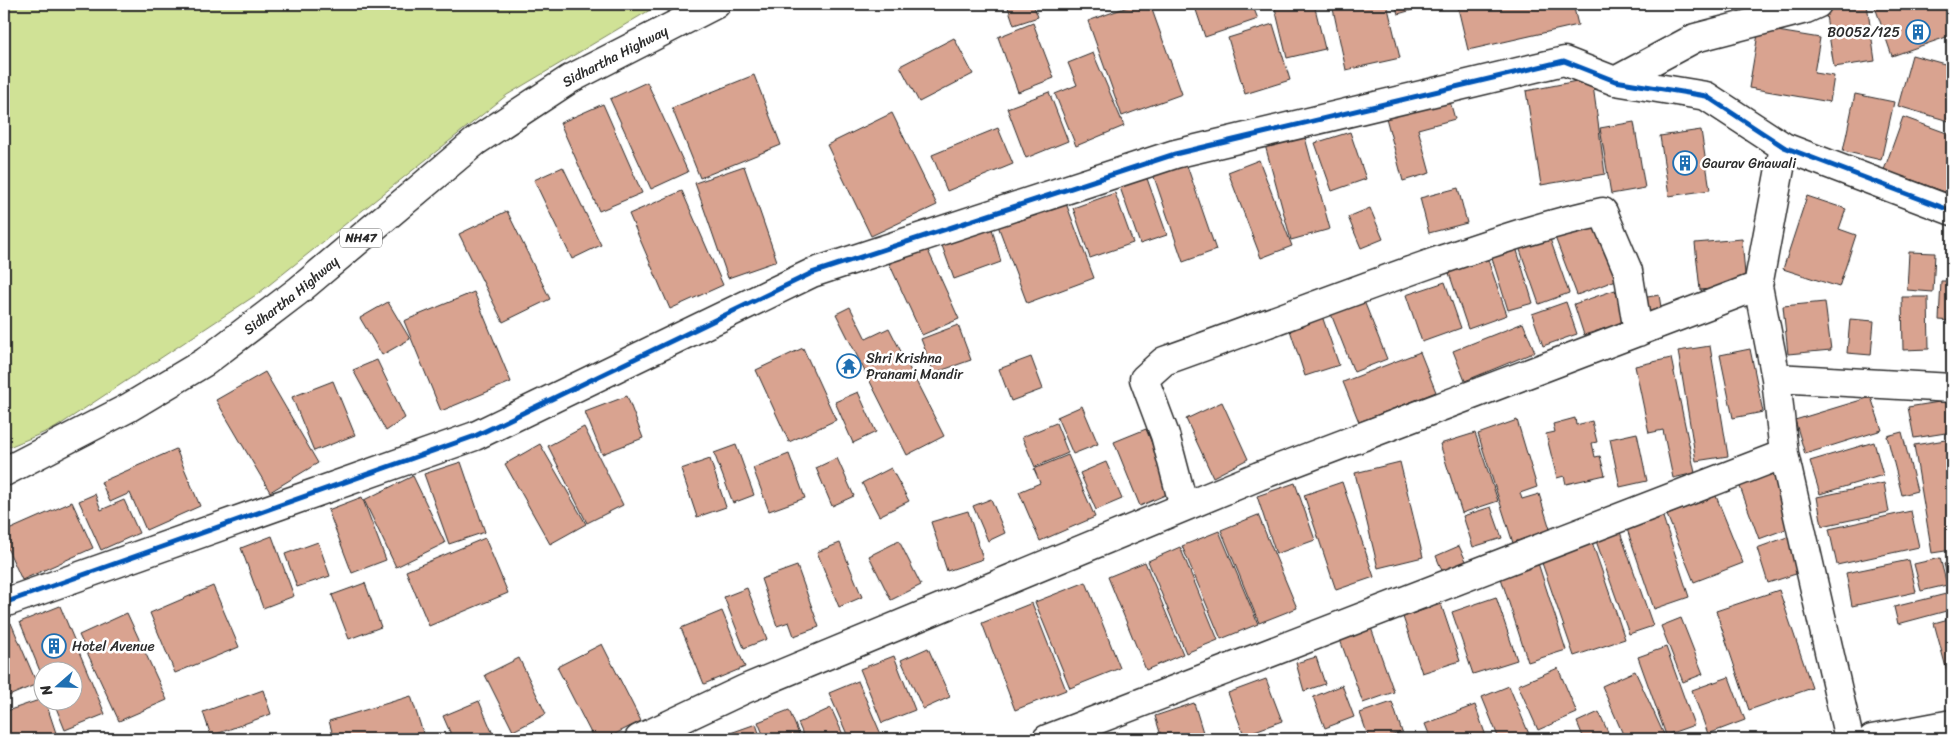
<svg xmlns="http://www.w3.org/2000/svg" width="1956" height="743" viewBox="0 0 1956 743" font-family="Sriracha,sans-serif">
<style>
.green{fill:#d0e296;stroke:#7e8660}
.building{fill:#d9a390;stroke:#2b2b2b}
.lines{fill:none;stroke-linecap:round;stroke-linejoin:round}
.minor-casing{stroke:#2b2b2b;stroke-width:31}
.trunk-casing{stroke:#2b2b2b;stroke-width:31}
.minor{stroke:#fff;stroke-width:28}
.trunk{stroke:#fff;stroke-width:28}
.cycleway-casing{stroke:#fff;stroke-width:8}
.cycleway{stroke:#0057b8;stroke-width:5}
.labels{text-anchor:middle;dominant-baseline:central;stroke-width:5;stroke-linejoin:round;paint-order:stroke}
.shield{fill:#fff;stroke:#6b6b6b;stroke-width:1}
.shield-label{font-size:12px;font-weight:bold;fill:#2b2b2b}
.poi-label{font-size:14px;fill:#2b2b2b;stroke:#fff;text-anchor:start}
.street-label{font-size:14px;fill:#2b2b2b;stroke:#fff}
</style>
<rect width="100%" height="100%" fill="#fff"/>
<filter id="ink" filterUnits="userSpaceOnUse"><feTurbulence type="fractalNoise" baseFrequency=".02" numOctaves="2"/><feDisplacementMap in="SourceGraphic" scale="10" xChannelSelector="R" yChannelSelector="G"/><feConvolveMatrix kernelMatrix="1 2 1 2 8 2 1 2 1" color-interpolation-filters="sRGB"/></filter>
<g filter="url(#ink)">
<!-- green -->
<path class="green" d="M4 4H660L507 95 259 293 55 428 4 449Z"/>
<!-- building -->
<path class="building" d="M1007 4H1033L1038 17 1014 25Z
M1136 4H1150L1182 94 1122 116 1088 21Z
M1194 4H1252L1258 19 1205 37Z
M1274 4H1314L1325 49 1287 58Z
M1332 4H1387L1400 58 1346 70Z
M1395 4H1433L1398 14Z
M1457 4H1573L1578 25 1468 50Z
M1861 4H1867L1875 61 1834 67 1825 9Z
M1874 4H1944L1952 29V35L1892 56Z
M1033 23 1054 78 1018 92 998 37Z
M1273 24 1290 80 1245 94 1228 38Z
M1759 28 1820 38 1814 73 1834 76 1830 102 1749 88Z
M954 38 973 74 919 102 900 66Z
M1093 53 1124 126 1076 146 1055 94 1077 85 1068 63Z
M1912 55 1952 66V122L1898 106Z
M754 75 781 145 700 178 672 108Z
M1592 78 1605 174 1541 185 1526 91Z
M647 82 688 172 651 189 610 99Z
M1049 92 1068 141 1026 158 1007 108Z
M1855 94 1894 102 1881 160 1843 151Z
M1449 98 1455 119 1418 129 1430 173 1403 181 1385 114Z
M603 104 642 193 599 211 560 123Z
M892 113 937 205 871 236 827 145Z
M1903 117 1952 135V182L1948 193 1884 170Z
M1634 122 1645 188 1611 194 1600 128Z
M998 128 1013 164 947 191 932 155Z
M1701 130 1710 190 1669 196 1660 136Z
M1350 132 1366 179 1332 191 1315 143Z
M1304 134 1330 229 1291 240 1265 145Z
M1184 157 1216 250 1183 262 1151 168Z
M1259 160 1292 246 1261 258 1228 172Z
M744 166 777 261 728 278 695 183Z
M563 167 601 245 572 259 534 180Z
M1144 170 1167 235 1140 244 1117 179Z
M1458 188 1467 223 1429 233 1420 198Z
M682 191 723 285 670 309 629 214Z
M1115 193 1133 243 1090 258 1073 208Z
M1807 196 1846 209 1839 229 1856 235 1839 287 1783 269Z
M1064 198 1094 278 1027 303 997 223Z
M1370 208 1383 239 1361 248 1348 217Z
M507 211 550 299 503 322 459 234Z
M1593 217 1616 280 1577 295 1553 232Z
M991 225 1001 262 954 279 940 240Z
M1549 236 1569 293 1539 304 1519 247Z
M1742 239 1746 286 1700 290 1695 243Z
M1515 244 1533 303 1508 310 1490 252Z
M926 246 959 319 922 335 889 263Z
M1909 252 1935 253 1933 292 1907 290Z
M1487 257 1507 315 1468 329 1448 270Z
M1941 281H1952V321L1939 320Z
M1445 282 1461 328 1422 342 1406 295Z
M1615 290 1626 322 1584 335 1574 304Z
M474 292 511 382 441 411 404 321Z
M1659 295 1662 313 1645 316 1642 298Z
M1362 296 1387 359 1354 372 1329 309Z
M1902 297H1928L1929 349 1903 350Z
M388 302 410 339 382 355 360 318Z
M1566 302 1577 334 1543 346 1532 314Z
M1825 302 1831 350 1788 354 1783 306Z
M850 307 866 339 889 328 944 436 907 455 836 314Z
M1322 316 1339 365 1305 376 1289 327Z
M1850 319 1874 321 1871 355 1847 353Z
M1523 323 1535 352 1465 381 1453 351Z
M958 325 971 360 934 373 921 339Z
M1710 346 1728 456 1696 461 1678 351Z
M803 348 836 420 789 442 756 370Z
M1750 349 1763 412 1733 418 1720 355Z
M1420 352 1436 392 1359 422 1343 382Z
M1031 357 1043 389 1011 401 999 369Z
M1671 358 1695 473 1673 478 1663 430 1649 433 1635 366Z
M377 360 405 418 386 431 353 370Z
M265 372 318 463 270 492 216 400Z
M333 381 355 435 314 451 292 397Z
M858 392 876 432 853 443 835 402Z
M627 396 643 438 602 454 585 412Z
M1871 397 1882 430 1805 454 1795 420Z
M1952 400V432L1914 438 1908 407Z
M1222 402 1248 459 1213 477 1186 419Z
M1082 406 1098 444 1073 454 1057 417Z
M1575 418 1576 425 1592 421 1597 442 1592 443 1595 457 1600 456 1605 475 1566 484 1564 476 1557 478 1546 434 1555 432 1553 424Z
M1517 420 1537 487 1520 493 1522 499 1539 494 1550 529 1513 543 1478 434Z
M1056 423 1068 453 1035 467 1022 437Z
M584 427 623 505 587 523 548 446Z
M1146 429 1172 492 1140 506 1114 442Z
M1902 432 1917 491 1902 495 1887 436Z
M1475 433 1498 501 1462 513 1440 444Z
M1637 433 1647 481 1620 487 1610 439Z
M1952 439V550L1932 553 1914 445Z
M1874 442 1883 475 1820 494 1810 461Z
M540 444 586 524 550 544 505 464Z
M736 445 754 495 733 503 714 453Z
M176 449 200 506 146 530 130 493 110 502 101 482Z
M789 454 805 498 769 511 753 468Z
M1068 455 1095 517 1040 541 1019 492 1040 483 1034 469Z
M837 458 854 496 832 506 816 468Z
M710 459 726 507 697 517 681 469Z
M461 462 485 532 449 544 424 474Z
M1106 462 1122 499 1096 510 1080 473Z
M1400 462 1423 557 1378 568 1355 473Z
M891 468 909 501 879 516 862 483Z
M1777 470 1797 525 1759 539 1739 484Z
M413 476 445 543 396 567 364 500Z
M1342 482 1374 577 1336 590 1304 495Z
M1295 483 1315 540 1276 554 1257 496Z
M1884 483 1889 512 1822 526 1817 497Z
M95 494 101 510 124 500 139 533 101 550 79 501Z
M1716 496 1743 563 1694 582 1667 515Z
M362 497 386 560 352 573 328 510Z
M991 499 1005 533 988 541 973 506Z
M72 502 93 548 22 580 4 541V532Z
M1491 507 1502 538 1473 547 1463 516Z
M968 511 983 559 947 571 931 522Z
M1911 511 1919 547 1837 565 1829 529Z
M1258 515 1297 608 1259 623 1221 530Z
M1663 517 1689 597 1654 609 1627 529Z
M1619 529 1653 626 1629 634 1595 538Z
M1219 531 1258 624 1221 639 1182 546Z
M272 536 294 596 263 608 241 548Z
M1790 536 1802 572 1768 583 1757 548Z
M485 538 508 593 429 626 406 571Z
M899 541 921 585 891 600 869 556Z
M318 542 330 576 297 587 285 554Z
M1592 542 1625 639 1574 656 1541 560Z
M840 543 862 597 839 607 817 552Z
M1459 546 1467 563 1443 573 1436 556Z
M1180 547 1218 640 1186 653 1148 561Z
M1940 558 1947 585 1921 591 1914 564Z
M1909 560 1916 592 1852 606 1846 573Z
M1145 562 1183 654 1146 670 1108 577Z
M1952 562V582H1950L1944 564Z
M1538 563 1566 650 1528 662 1500 575Z
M797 566 819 627 794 636 789 622 777 626 761 579Z
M1086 582 1120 668 1070 688 1035 602Z
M365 583 381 627 349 639 332 595Z
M213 586 239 647 175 673 150 613Z
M747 588 767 639 744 648 724 597Z
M1779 590 1812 688 1749 710 1716 611Z
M1946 594 1950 610 1898 624 1894 607Z
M1496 597 1517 660 1473 674 1452 612Z
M1032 603 1066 690 1015 710 982 623Z
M1441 604 1460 661 1422 673 1403 617Z
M60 606 105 714 65 730 53 700H72V670H42V676L20 622Z
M722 611 745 667 704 684 681 628Z
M127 613 167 700 119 721 79 635Z
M1681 618 1703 674 1683 682 1661 626Z
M1952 618V690L1934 623Z
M11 623 37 684 4 698V625Z
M1370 625 1394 692 1363 703 1339 637Z
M602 644 641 721 605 739H594L557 667Z
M1666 647 1694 725 1666 735 1638 657Z
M928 648 950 697 923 709 901 660Z
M894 656 915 710 882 723 860 669Z
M1316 657 1325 684 1304 691 1296 663Z
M519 658 546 714 513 731 485 675Z
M1558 668 1577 713 1538 730 1518 685Z
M1635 671 1666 739H1625L1602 686Z
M1729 677 1745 720 1708 734 1692 690Z
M1266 679 1282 721 1244 735 1228 693Z
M858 681 883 739H849L829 693Z
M1342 685 1354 717 1325 728 1313 697Z
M1509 686 1531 739H1499L1482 697Z
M263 690 271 714 211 736 203 712Z
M411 696 425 739H334L329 721Z
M42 699 45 700 58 739H4V712Z
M479 701 495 739H453L443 716Z
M1392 702 1402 732 1381 739H1369L1360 713Z
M1194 703 1205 739H1162L1155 716Z
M1475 705 1487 739H1431L1425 724Z
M831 708 845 739H805L798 723Z
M789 710 801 739H765L758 722Z
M1599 712 1611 739H1584L1577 722Z
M756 724 761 739H720L719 737Z
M1118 732 1120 739H1097Z
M1273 733 1276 739H1252Z"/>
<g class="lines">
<!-- minor casing -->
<g class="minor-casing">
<path id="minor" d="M1615 81 1695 38 1806 9 1817 4
M1784 147 1758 286 1776 378 1784 454 1849 739
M1776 378 1952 388
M1184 507 1165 435 1144 379 1164 361C1254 329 1344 294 1435 262 1491 243 1545 224 1603 212L1628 271 1638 332
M4 603 475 436 812 273 1175 154 1564 61 1615 81 1706 96 1784 147 1952 211
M639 739 745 689 1259 476 1758 286
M1047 739 1784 454
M1872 739 1952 724"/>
</g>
<!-- trunk casing -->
<g class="trunk-casing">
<g id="trunk">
<path id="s1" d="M4 472 128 408 205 362 298 291 476 141 570 79 716 4"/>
</g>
</g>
<!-- minor -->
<use href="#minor" class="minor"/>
<!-- trunk -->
<use href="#trunk" class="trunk"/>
<!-- cycleway casing -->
<g class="cycleway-casing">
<path id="cycleway" d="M4 603 475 436 812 273 1175 154 1564 61 1615 81 1706 96 1784 147 1952 211"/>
</g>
<!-- cycleway -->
<use href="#cycleway" class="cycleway"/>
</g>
</g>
<!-- icons -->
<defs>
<g id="building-ring" transform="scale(1.25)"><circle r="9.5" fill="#fff" stroke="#1f6fb2" stroke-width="1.5"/><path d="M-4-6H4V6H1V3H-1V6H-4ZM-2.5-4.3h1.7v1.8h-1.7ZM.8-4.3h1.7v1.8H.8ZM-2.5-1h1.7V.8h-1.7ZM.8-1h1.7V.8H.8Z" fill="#1f6fb2"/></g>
<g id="temple-ring" transform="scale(1.25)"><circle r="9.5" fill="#fff" stroke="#1f6fb2" stroke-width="1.5"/><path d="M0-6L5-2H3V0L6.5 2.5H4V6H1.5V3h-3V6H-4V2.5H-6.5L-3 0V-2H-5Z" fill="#1f6fb2"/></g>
</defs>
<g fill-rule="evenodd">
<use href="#building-ring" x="1918" y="32"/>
<use href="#building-ring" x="1685" y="163"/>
<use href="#temple-ring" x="849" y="366"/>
<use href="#building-ring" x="54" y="646"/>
</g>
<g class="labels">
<!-- shield labels -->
<rect class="shield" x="340" y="228.5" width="42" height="19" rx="4"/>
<g class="shield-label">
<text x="361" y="238">NH47</text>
</g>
<!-- poi labels -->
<g class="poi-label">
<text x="1900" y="32" text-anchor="end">B0052/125</text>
<text x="1702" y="163">Gaurav Gnawali</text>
<text x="866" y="358">Shri Krishna<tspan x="866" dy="16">Pranami Mandir</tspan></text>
<text x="72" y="646">Hotel Avenue</text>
</g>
<!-- street labels -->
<g class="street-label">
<text stroke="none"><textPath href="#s1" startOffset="742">Sidhartha Highway</textPath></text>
<text stroke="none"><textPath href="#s1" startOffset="338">Sidhartha Highway</textPath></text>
</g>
</g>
<!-- margin -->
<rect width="1956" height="743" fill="none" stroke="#fff" stroke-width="20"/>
<rect x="10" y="10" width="1936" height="723" fill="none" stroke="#2b2b2b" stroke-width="2" filter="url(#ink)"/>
<!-- north arrow -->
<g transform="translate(58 686) rotate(250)"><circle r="24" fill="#ffffff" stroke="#aaaaaa"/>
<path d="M0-4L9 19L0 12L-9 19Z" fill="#1f6fb2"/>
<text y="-8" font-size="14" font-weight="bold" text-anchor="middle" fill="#2b2b2b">N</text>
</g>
</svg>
